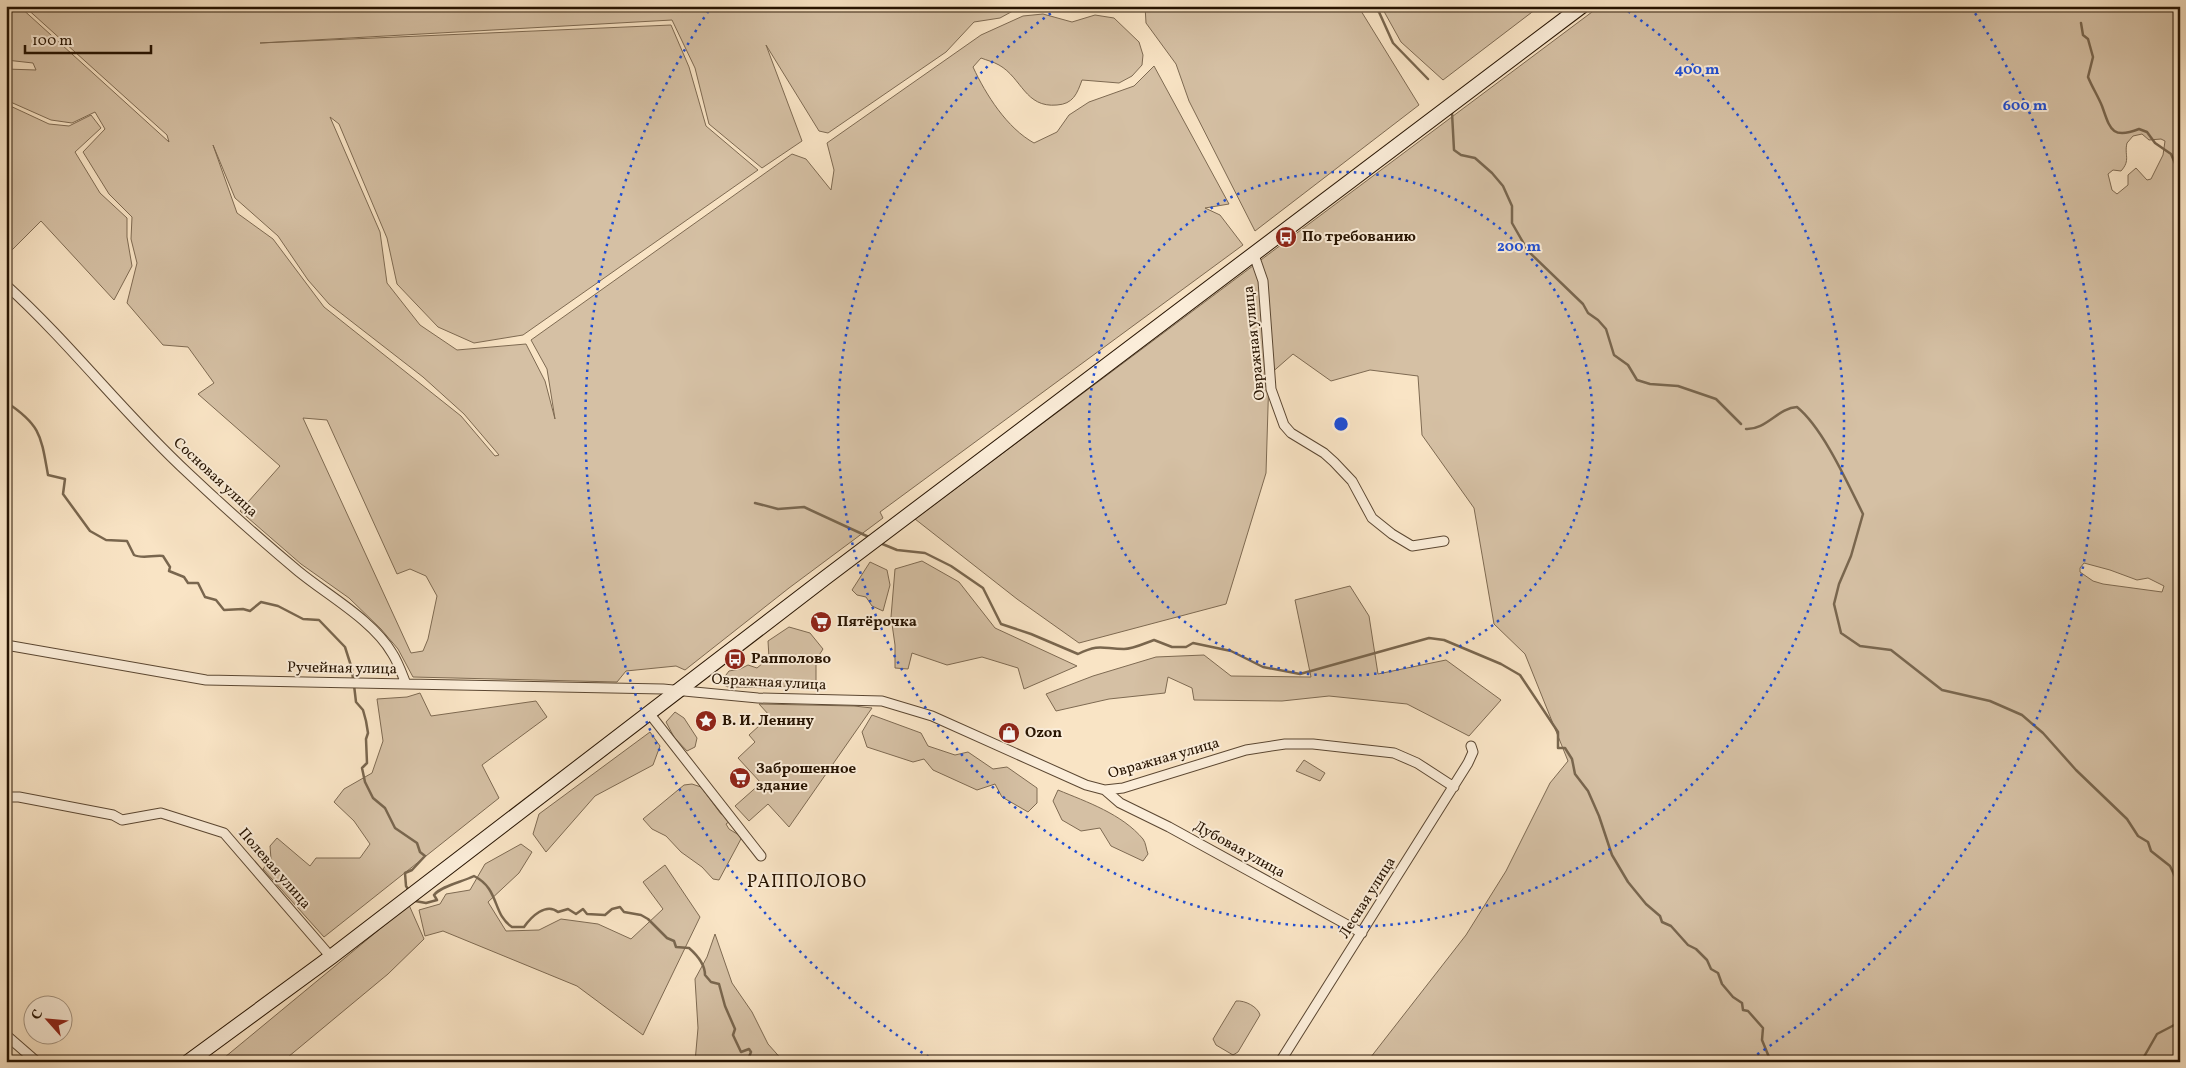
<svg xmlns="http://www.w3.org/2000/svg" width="2186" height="1068" viewBox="0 0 2186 1068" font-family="Vollkorn,serif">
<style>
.green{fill:#d5c0a4;stroke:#7e6a52;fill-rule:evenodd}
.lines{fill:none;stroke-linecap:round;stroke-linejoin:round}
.stream{stroke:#79664e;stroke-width:2.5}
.street-casing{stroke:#5b4732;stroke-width:11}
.secondary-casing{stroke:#261301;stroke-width:16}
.street{stroke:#fbedd9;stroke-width:9}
.secondary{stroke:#fbedd9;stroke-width:14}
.ring{fill:none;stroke:#1d4ed8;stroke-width:2.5;stroke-dasharray:2.5 5}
.labels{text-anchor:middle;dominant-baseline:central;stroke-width:4;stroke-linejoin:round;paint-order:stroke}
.poi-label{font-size:15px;font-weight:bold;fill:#261301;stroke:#fbedd9;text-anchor:start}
.street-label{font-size:15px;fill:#261301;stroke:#fbedd9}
.quarter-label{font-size:18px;letter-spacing:1px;fill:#261301;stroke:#fbedd9}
.centre{fill:#1d4ed8;stroke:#fbedd9;stroke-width:2.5}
.ring-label{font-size:15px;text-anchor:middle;font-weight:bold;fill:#1d4ed8;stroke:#fbedd9;stroke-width:4;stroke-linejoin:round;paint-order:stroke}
</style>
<rect width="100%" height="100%" fill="#f9e4c5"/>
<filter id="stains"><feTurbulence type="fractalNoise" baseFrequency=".004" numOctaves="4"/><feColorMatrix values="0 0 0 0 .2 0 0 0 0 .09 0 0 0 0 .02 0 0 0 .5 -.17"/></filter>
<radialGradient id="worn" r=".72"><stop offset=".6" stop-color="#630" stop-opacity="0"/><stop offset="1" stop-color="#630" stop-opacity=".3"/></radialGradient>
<!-- green -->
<path class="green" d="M6 6H19L169 142 167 135 24 6H1022L1000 18 974 22 946 52 828 133 819 131 766 45 802 141 762 168 709 124 695 68 672 20 260 43 671 25 689 67 706 126 758 170 523 335 474 343 438 327 397 284 387 238 339 124 330 117 380 232 387 283 420 325 457 350 526 344 545 381 555 419 547 369 531 340 792 154 806 159 831 190 834 170 827 143 981 35 1023 16 1043 14 1072 22 1095 15 1114 18 1139 42 1143 55 1142 65 1132 76 1119 83 1082 80C1077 94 1073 104 1057 105 1025 108 1022 78 999 65 994 62 986 60 981 58L973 67C986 95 1007 128 1034 143L1057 132 1069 115 1089 102 1134 86 1154 66 1229 204 1205 208 1220 215 1243 245 880 512 883 518 789 588 685 670 676 666 626 671 617 682 413 677 398 649 381 629 349 598 301 564 240 511 280 466 198 394 214 383 188 347 163 345 127 303 137 263 131 239 132 217 109 194 83 152 105 129 95 112 72 123 51 120 6 100V69L36 70 33 63 6 60ZM213 145 235 198 278 236 308 280 329 304 423 377 464 414 499 455 495 456 461 416 324 307 273 239 237 213ZM303 418 327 420 397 574 410 569 426 576 437 596 428 639 423 651 411 653Z
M1145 6H1358L1419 105 1255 231 1189 101 1176 64 1146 23Z
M1381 6H1540L1443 80 1401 42Z
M1600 6H2180V1062H1367L1466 935 1506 871 1550 783 1568 761 1525 654 1494 624 1474 508 1422 435 1418 376 1370 370 1331 381 1293 354 1269 375 1266 473 1226 604 1079 643 1017 599 915 519ZM2142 134 2149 140 2161 139 2165 141 2163 155 2151 179 2147 180 2136 168 2128 175V185L2117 194 2112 190 2108 174 2113 170 2121 171C2131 160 2124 155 2127 143L2133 136ZM2084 563 2110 570 2137 580 2148 578 2164 586 2162 592 2103 584 2093 581 2080 572V568Z
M6 104 49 124 69 126 91 115 101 128 75 152 100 193 127 218V237L132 266 114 300 41 221 6 256Z
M922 561 959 582 995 628 1077 666 1024 689 1018 668 982 657 947 665 912 653 908 669 895 668V645L891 617 895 569Z
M870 562 887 570 890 585 883 611 872 606 866 597 857 595 852 590Z
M1350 586 1369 616 1378 674 1446 660 1501 700 1469 736 1407 704 1329 696 1282 701 1194 700 1192 688 1168 677 1165 693 1109 699 1056 711 1046 694 1093 676 1156 657 1204 655 1231 676 1311 677 1295 600Z
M789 627 810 633 823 649 816 660V689L796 683 778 688 728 687 720 683 729 671 740 669 748 665 757 668 769 658 768 641Z
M420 693 431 716 536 701 547 717 482 765 499 798 324 937 263 869 271 859 270 846 277 838 310 866 316 858H360L370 844 354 821 334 802 344 789 372 773 383 741 377 699 407 697Z
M759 704 854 706 872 708 789 827 768 804 749 821 735 806 761 783 738 758 755 742 749 735 770 716Z
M675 712 684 718 697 738 695 747 687 751 674 737 666 722Z
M872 715 921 733 928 746 955 755 968 752 993 769 1007 767 1037 788V803L1028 812 1002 797 995 784 977 790 933 770 924 759 913 762 867 747 862 732Z
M650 732 660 746 653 765 595 796 546 852 533 834 539 814Z
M1304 760 1325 773 1320 781 1296 771Z
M692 784 701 787 721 814 725 815 730 821 726 824 729 829 742 837 719 880 713 879 702 867 681 852 666 836 652 829 643 819 684 785Z
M1058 790C1087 802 1122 814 1143 839 1146 843 1146 849 1148 854L1143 861 1111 846 1100 828 1081 831 1062 820 1053 801Z
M521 844 532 852 519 873 488 902 506 931 539 930 561 919 598 924 631 939 663 909 643 882 665 865 700 917 643 1035 577 986 443 931 425 936 419 910 440 904 446 894 470 890 485 864Z
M409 905 424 939 388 974 282 1062H219Z
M715 934 732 983 752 1012 768 1044 784 1062H695L698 1028 695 979 707 957Z
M1236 1001C1245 1000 1258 1007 1260 1015L1238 1052 1233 1055 1216 1045 1213 1039Z"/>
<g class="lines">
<!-- stream -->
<path class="stream" d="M1373 6 1379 12 1393 43 1428 79
M2073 6V7
M2081 23 2083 35 2088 39 2093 57 2088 77C2092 87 2098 96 2102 106 2110 128 2111 140 2139 129L2147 132 2155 143 2171 154 2180 175
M1452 113 1454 150 1461 155 1475 158 1492 173 1503 186 1512 206V223L1528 251 1583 304 1588 313 1598 320 1606 329 1614 355 1628 365 1637 380 1650 384 1678 386 1716 399 1741 424
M6 402C41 425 41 436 48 475L65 479 63 494 90 531 106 540 127 541 134 555C142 559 153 555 163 556L170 567 169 571 184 577 188 583H198L205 597 216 600 224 610 243 609 250 611 261 602 278 606 303 619 319 620 345 647 352 669 353 680
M1746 429C1766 430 1778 408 1797 407 1823 428 1848 484 1863 514L1851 556 1839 584 1834 604 1841 633 1860 646 1891 650 1942 690 1990 701 2022 715 2043 733 2076 770 2127 819 2138 836 2148 842 2151 851 2170 866 2180 887
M755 503 778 509 804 507 871 538
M880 543 897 550 925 553 951 566 983 588 1001 624 1031 634 1078 654C1100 643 1103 649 1124 649 1133 649 1145 643 1154 640L1172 647H1186L1193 643 1231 651 1263 667 1300 674 1429 638 1444 640 1501 664 1520 675 1558 732V748H1565L1572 759 1575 774 1588 791 1599 816 1612 855 1628 882 1646 904 1660 916 1662 922 1671 926 1688 945 1696 949 1707 960 1711 969 1718 973 1722 984 1733 997 1742 1003 1743 1010 1748 1011 1763 1028 1762 1040 1771 1062
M354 685 356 702 363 710 366 721 368 733 366 739 367 763 362 768 365 782 373 798 385 808 395 828 417 843 420 852 425 856 412 870 405 873 406 886 410 892
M414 899 415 901 426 903 437 900 434 895C441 886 462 882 474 876 500 889 492 914 512 927H524C531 917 546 902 558 912L568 909 576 914 583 909 587 914 605 915 612 909 620 907 624 912 641 915 648 919 667 938 674 941 676 947 689 948C697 955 705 964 705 975L711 982 719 984 725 1006 735 1029 733 1035 741 1052 749 1049 751 1052 747 1062
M2141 1062 2157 1034 2180 1022"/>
<!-- street casing -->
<g class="street-casing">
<path id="street" d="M1254 255 1263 281 1271 389 1284 425 1291 433 1324 453 1334 462 1352 481 1372 518 1392 534 1412 546 1444 541
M6 285C71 344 124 414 188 473 224 507 261 540 298 571 327 595 373 620 392 653 398 662 402 674 406 684
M6 645 206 680 663 689 758 698 882 701 932 716 1086 785 1105 790 1123 788 1246 750 1285 744H1313L1394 753 1417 763 1454 787
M649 713 761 856
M1105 790 1120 803 1169 827 1362 933
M6 797H19L113 815 122 820 161 813 224 833 331 957
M6 1035 37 1062
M1280 1062 1468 763 1473 752 1471 746"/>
</g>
<!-- secondary casing -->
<g class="secondary-casing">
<path id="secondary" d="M188 1062 331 957 825 578 1582 6"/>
</g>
<!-- street -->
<use href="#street" class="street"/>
<!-- secondary -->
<use href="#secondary" class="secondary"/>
</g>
<!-- distance rings -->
<g class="ring">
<circle cx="1341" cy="424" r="252"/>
<path d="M1622 7A503 503 0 1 1 1060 7"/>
<path d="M935 1061A755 755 0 0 1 711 7M1971 7A755 755 0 0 1 1747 1061"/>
</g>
<!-- icons -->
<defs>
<g id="bus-disc" transform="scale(1.125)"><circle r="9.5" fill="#8f2418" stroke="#fbedd9"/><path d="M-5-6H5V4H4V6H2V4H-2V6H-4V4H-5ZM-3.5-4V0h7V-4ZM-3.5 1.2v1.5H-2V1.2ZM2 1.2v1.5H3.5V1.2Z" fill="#fff"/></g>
<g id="supermarket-disc" transform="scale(1.125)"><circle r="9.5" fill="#8f2418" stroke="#fbedd9"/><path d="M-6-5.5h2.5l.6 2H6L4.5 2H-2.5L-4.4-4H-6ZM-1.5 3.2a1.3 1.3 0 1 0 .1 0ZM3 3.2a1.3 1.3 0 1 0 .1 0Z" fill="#fff"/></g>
<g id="sight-disc" transform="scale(1.125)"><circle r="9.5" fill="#8f2418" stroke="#fbedd9"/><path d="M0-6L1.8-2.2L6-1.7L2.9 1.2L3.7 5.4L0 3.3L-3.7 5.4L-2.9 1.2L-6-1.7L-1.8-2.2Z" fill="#fff"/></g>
<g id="shop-disc" transform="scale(1.125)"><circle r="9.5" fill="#8f2418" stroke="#fbedd9"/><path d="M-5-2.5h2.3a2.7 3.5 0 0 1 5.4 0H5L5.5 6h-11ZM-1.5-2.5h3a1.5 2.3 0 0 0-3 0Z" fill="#fff"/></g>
</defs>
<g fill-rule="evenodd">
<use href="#bus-disc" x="1286" y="237"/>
<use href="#supermarket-disc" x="821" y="622"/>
<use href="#bus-disc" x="735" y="659"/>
<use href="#sight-disc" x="706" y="721"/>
<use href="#shop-disc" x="1009" y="733"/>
<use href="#supermarket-disc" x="740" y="778"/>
</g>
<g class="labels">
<!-- poi labels -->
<g class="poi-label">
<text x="1302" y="237">По требованию</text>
<text x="837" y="622">Пятёрочка</text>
<text x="751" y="659">Рапполово</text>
<text x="722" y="721">В. И. Ленину</text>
<text x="1025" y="733">Ozon</text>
<text x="756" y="769">Заброшенное<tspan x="756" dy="17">здание</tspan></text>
</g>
<!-- street labels -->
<g class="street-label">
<text transform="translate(1255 343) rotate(-96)">Овражная улица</text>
<text transform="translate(215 478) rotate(43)">Сосновая улица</text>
<text transform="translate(342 669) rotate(1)">Ручейная улица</text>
<text transform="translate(769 683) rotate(3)">Овражная улица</text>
<text transform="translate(1164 759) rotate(-16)">Овражная улица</text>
<text transform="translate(1239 850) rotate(29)">Дубовая улица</text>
<text transform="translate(274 869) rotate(49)">Полевая улица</text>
<text transform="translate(1368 898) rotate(-58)">Лесная улица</text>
</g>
<!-- quarter labels -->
<g class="quarter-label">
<text x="807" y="882">РАППОЛОВО</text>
</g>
</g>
<circle cx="1341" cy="424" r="8" class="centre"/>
<g class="ring-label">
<text x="1697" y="74">400 m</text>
<text x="2025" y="110">600 m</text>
<text x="1519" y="251">200 m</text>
</g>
<!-- margin -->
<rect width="2186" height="1068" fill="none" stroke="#f9e4c5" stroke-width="25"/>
<rect x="8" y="8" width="2171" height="1053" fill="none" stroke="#261301" stroke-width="2.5"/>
<rect x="12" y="12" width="2161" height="1043" fill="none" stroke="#261301"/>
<!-- north arrow -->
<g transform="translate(48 1020) rotate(297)"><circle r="24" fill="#fbedd9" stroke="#a69683"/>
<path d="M0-4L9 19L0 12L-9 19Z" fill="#8f2418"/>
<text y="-8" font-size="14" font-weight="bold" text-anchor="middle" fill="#261301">С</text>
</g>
<!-- scale -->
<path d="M25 45v8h126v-8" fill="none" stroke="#261301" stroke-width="2.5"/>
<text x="32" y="45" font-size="15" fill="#261301" stroke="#fbedd9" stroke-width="4" paint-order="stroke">100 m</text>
<rect width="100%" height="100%" filter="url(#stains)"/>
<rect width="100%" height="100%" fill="url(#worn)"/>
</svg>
